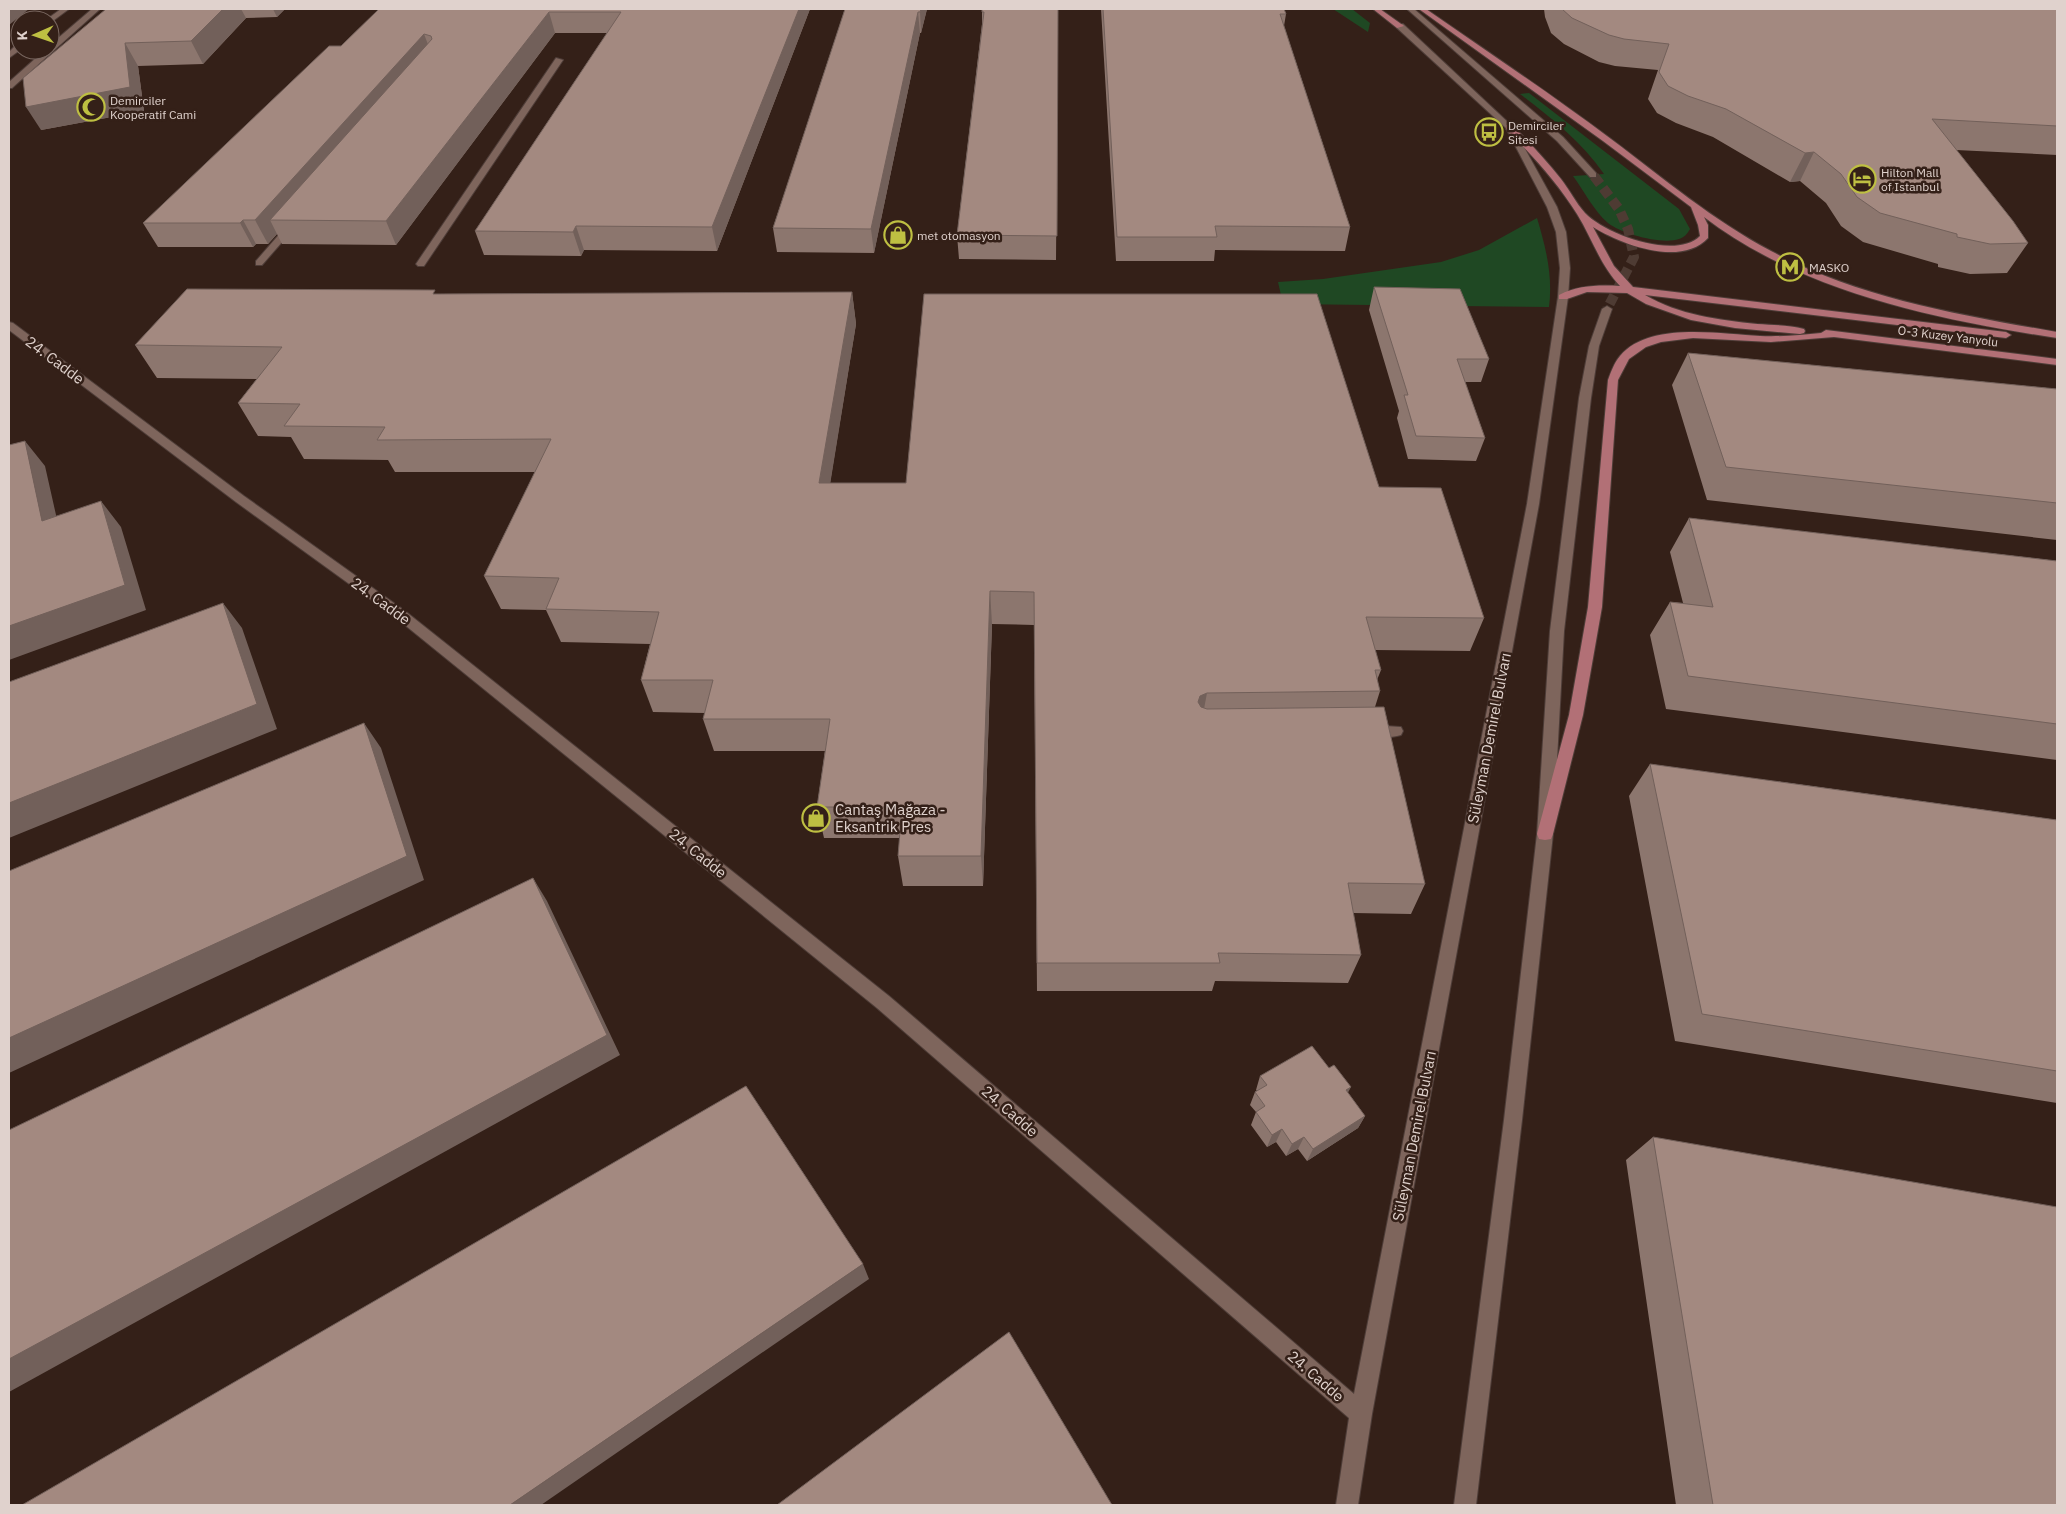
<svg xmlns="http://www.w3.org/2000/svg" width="2066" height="1514" viewBox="0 0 2066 1514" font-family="'IBM Plex Sans',sans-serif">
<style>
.green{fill:#1f4823}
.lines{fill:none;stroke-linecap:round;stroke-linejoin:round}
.secondary-tunnel-far1{stroke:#4e3b33;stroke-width:8;stroke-dasharray:8 4;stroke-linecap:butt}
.secondary-tunnel{stroke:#4e3b33;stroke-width:10;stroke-dasharray:10 5;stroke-linecap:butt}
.street-casing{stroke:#4e3d38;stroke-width:2}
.secondary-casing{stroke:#4e3d38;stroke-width:2}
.primary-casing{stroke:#4e3d38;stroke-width:2}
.street{fill:#7e655c;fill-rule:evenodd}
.secondary{fill:#7e655c;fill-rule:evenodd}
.primary{fill:#b27076;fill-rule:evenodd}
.wall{fill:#8c766e}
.shaded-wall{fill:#72605a}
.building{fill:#a38980;stroke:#72605a}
.labels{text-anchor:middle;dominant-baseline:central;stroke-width:5;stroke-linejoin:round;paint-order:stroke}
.far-poi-label{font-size:12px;fill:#e0d2cd;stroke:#342018;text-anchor:start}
.far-street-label{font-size:12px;fill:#e0d2cd;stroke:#342018}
.street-label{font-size:15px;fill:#e0d2cd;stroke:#342018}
.poi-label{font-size:15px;fill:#e0d2cd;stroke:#342018;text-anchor:start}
</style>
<rect width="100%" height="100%" fill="#342018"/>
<!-- green -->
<path class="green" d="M1333 9H1352L1370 23 1368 32Z
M1529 93 1679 209 1690 229C1687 234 1685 237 1679 239 1662 245 1622 234 1608 223 1594 211 1584 191 1573 176L1604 174C1581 141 1551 118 1520 94Z
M1537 218C1546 248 1553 276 1549 307L1283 304 1278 282 1323 279 1441 262 1479 250Z"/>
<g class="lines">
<!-- secondary-tunnel-far1 -->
<path class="secondary-tunnel-far1" d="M1593 175 1595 177"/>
<!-- secondary-tunnel -->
<path class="secondary-tunnel" d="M1594 176 1619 209 1628 229 1634 257 1607 309"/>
<!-- street casing -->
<g class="street-casing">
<path id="street" d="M556 58 563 60 424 266H418L416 264Z
M293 221 296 222V226L262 265H256V261L290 222Z
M1370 725 1401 727 1403 731 1401 735C1391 738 1375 738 1365 735L1363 731 1365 727Z"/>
</g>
<!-- secondary casing -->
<g class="secondary-casing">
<path id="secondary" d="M61 9H69L50 23V20L47 19Z
M92 9H100L12 88H9V82L45 50H50V45Z
M1407 9H1414L1563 137 1596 173V177H1590L1557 141Z
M1397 24H1403L1513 127 1557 207 1566 232 1570 268 1568 297 1539 504 1372 1414 1358 1505H1336L1349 1418 877 1008 395 617 236 502 9 330V322L13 323 244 496 405 611 889 996 1354 1394 1527 504 1558 297 1560 268 1556 232 1547 207 1506 128 1397 28Z
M17 44H20V50L9 58V52Z
M1607 306 1612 309 1599 346 1591 398 1564 631 1553 834 1522 1120 1476 1505H1454L1504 1120 1537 834 1550 631 1579 398 1589 346 1602 309Z"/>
</g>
<!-- primary casing -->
<g class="primary-casing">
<path id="primary" d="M1373 9H1380L1404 26 1397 28Z
M1419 9H1426C1488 52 1551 94 1611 139 1663 178 1714 221 1771 251 1859 298 1960 315 2057 332V338C1938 320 1802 292 1704 217L1708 225V238C1681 267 1622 245 1593 227L1614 266 1633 287 2006 332 2011 335 2006 338 1645 295C1679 315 1719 320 1757 324 1772 325 1789 325 1804 329L1805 331 1804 333 1800 334 1735 328 1691 320 1646 304 1627 293 1587 292 1567 299H1559V295C1579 285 1599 285 1620 286 1600 265 1592 238 1577 214 1557 182 1532 155 1506 129V125H1512C1529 142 1546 160 1561 179 1569 189 1576 203 1585 213 1606 235 1676 260 1700 236L1698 225 1691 207 1603 141Z
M1826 330 2057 359V365L1834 337 1771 342 1693 338 1661 342 1646 347 1629 359 1618 380 1602 607 1583 715 1553 834 1551 839 1545 840 1539 839 1537 834 1569 715 1588 607 1608 380C1611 372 1614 363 1620 356 1649 321 1720 334 1760 336 1780 337 1801 335 1821 333Z"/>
</g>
<!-- street -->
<use href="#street" class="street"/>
<!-- secondary -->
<use href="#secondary" class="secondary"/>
<!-- primary -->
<use href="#primary" class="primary"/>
</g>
<!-- wall -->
<path class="wall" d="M106 9H285L277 17 246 18 203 64 138 66 144 111 41 130Z
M379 9H810L717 251 584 250 581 256 484 255 475 231 607 33H555L396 245 282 244 277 234 268 244H256L253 247H158L143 223 341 46Z
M845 9H927L921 33H920L874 253 777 252 773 228Z
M1058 9 1056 260 959 259 957 235 982 24V12Z
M1101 9H1284L1286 14 1284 26 1350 227 1345 251 1215 250 1214 261H1116Z
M1544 9H2057V155L1956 150 2028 243 2007 273 1970 274 1938 267V264L1863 242 1841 226 1826 203 1800 181 1790 182 1713 137 1676 123 1657 113 1648 99 1658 70 1615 66 1599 62 1564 44 1551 33 1545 17Z
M1374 287 1489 359 1481 382H1465L1485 438 1476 461 1408 459 1397 418 1399 411 1369 310Z
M852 292 856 324 830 483 1379 487 1484 618 1470 651 1375 650 1381 670 1377 680 1380 691 1375 707 1425 884 1411 914 1353 913 1361 955 1348 983 1215 981 1212 991H1037L1034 625 992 624 983 886H903L898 856 900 838H824L817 807 825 751H714L703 719 705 713 653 712 641 680 650 644 561 642 546 610 501 609 484 576 535 472H395L388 460 304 459 291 437 258 436 238 403 257 379 157 378 135 345 437 294Z
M1688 353 2057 389V540L1707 500 1672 385Z
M1689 518 2057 561V760L1666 709 1650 635 1670 602 1683 603 1670 552Z
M1650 764 2057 820V1103L1675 1041 1629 796Z
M1260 1076 1348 1093 1365 1116 1358 1128 1307 1161 1298 1149 1286 1156 1276 1142 1267 1147 1251 1125 1256 1112 1250 1105 1255 1092 1257 1091 1256 1090Z
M1653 1137 2057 1505H1676L1626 1160Z"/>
<!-- shaded-wall -->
<path class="shaded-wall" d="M9 9H29L9 25Z
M223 9H241L246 18 203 64 191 41Z
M273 9H285L277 17Z
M799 9H810L717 251 712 227Z
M921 9H927L921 33 920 12Z
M549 12 555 33 396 245 386 221Z
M918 12 920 33 874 253 871 229Z
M424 34 432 55 270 220 277 234 268 244 255 220Z
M125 43 138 66 144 111 41 130 26 107Z
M1814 152 1800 181 1790 182 1805 153Z
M243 220 256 244 253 247 240 223Z
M576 226 584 250 581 256 573 232Z
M852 292 856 324 825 516 819 483Z
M25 441 45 466 63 546 42 521Z
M101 501 121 527 146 610 9 660V626Z
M990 591 992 624 983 886 981 856Z
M223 603 242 628 277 729 9 838V803Z
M1207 693 1201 725 1198 702 1200 696Z
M364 723 381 748 424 880 9 1073V1038Z
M533 878 547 901 620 1055 9 1392V1359Z
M1351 1087 1344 1100 1346 1090Z
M1365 1116 1358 1128 1307 1161 1313 1149Z
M1282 1129 1276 1142 1267 1147 1272 1135Z
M1304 1137 1298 1149 1286 1156 1292 1144Z
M863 1264 869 1279 541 1505H510Z"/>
<!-- building -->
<path class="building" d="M106 9H223L191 41 125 43 130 87 26 107 23 78Z
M379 9H799L712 227 576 226 573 232 475 231 621 12H549L386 221 270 220 432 39 431 36 424 34 255 220H243L240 223H143L329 46H341Z
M845 9H921L920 12H918L871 229 773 228Z
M982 9H1058L1057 236 957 235 984 12H982Z
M1103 9H1284L1286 14H1280L1350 227 1215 226 1217 237H1117Z
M1562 9H2057V126L1932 119 2013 221 2028 243 1990 244 1957 237V234L1880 213 1857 197 1841 174 1814 152 1805 153 1726 109 1688 96 1668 86 1659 72 1669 44 1624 39 1609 35 1572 18Z
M1374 287 1460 289 1489 359H1457L1485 438 1416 436 1404 395H1408Z
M187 289 435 290 433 294 852 292 819 483H906L924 294H1317L1379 487 1441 488 1484 618 1366 617 1381 670H1375L1380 691 1207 693 1200 696 1198 702 1201 707 1207 709 1384 707 1425 884 1348 883 1361 955 1218 953 1220 963H1037L1034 592 990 591 981 856H898L902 807H817L830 719H703L713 680H641L659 612 546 609 559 578 484 576 551 439 377 440 385 427 284 426 300 404 238 403 282 347 135 345Z
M1688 353 2057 389V503L1726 467Z
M25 441 42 521 101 501 125 585 9 626V445Z
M1689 518 2057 561V724L1688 676 1670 602 1713 607Z
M223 603 257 704 9 803V682Z
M364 723 407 856 9 1038V871Z
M1650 764 2057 820V1071L1702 1014Z
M533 878 607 1035 9 1359V1130Z
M1312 1046 1329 1068 1334 1065 1351 1087 1346 1090 1365 1116 1313 1149 1304 1137 1292 1144 1282 1129 1272 1135 1256 1112 1265 1106 1255 1092 1267 1085 1260 1076Z
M746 1086 863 1264 510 1505H22Z
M1653 1137 2057 1207V1505H1713Z
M1009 1332 1112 1505H777Z"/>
<!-- icons -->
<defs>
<g id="mosque-ring" transform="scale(1.4375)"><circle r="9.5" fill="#342018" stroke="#bebf42" stroke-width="1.5"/><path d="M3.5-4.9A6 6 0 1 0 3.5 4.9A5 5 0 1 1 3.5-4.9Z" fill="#bebf42"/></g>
<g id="bus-ring" transform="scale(1.4375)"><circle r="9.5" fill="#342018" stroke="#bebf42" stroke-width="1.5"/><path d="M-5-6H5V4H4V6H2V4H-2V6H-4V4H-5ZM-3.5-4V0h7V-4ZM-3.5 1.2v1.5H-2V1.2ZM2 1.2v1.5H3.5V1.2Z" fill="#bebf42"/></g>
<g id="hotel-ring" transform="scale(1.4375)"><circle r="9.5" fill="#342018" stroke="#bebf42" stroke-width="1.5"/><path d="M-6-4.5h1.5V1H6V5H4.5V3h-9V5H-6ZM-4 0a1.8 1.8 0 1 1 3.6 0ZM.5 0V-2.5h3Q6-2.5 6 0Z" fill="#bebf42"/></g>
<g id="shop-ring" transform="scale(1.4375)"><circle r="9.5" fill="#342018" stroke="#bebf42" stroke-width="1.5"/><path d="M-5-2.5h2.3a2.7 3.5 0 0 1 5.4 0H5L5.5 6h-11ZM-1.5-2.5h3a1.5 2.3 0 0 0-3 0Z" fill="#bebf42"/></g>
<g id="metro-ring" transform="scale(1.4375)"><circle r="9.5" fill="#342018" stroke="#bebf42" stroke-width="1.5"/><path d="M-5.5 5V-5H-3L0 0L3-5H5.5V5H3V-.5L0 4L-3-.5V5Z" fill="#bebf42"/></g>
</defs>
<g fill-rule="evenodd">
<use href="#mosque-ring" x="91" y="107"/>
<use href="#bus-ring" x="1489" y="132"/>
<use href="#hotel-ring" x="1862" y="179"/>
<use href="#shop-ring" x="898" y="235"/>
<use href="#metro-ring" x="1790" y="267"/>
<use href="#shop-ring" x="816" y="818"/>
</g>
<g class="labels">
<!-- far-poi labels -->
<g class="far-poi-label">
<text x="110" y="100">Demirciler<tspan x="110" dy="14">Kooperatif Cami</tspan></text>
<text x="1508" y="125">Demirciler<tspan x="1508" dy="14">Sitesi</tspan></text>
<text x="1881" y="172">Hilton Mall<tspan x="1881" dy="14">of Istanbul</tspan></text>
<text x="917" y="235">met otomasyon</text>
<text x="1809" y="267">MASKO</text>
</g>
<!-- far-street labels -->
<g class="far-street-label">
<text transform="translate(1948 336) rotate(7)">O-3 Kuzey Yanyolu</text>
</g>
<!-- street labels -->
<g class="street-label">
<text transform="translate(55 360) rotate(37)">24. Cadde</text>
<text transform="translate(381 601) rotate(36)">24. Cadde</text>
<text transform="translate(1489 738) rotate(-79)">Süleyman Demirel Bulvarı</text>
<text transform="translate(698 853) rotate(39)">24. Cadde</text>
<text transform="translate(1010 1111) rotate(41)">24. Cadde</text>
<text transform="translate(1414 1136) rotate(-79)">Süleyman Demirel Bulvarı</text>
<text transform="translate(1316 1376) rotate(41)">24. Cadde</text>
</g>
<!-- poi labels -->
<g class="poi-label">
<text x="835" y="809">Cantaş Mağaza -<tspan x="835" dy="17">Eksantrik Pres</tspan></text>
</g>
</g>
<!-- border -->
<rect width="2066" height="1514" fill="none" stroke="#e0d2cd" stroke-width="20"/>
<!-- north arrow -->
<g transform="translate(35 35) rotate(268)"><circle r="24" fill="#342018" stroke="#796760"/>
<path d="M0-4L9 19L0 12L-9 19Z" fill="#bebf42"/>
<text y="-8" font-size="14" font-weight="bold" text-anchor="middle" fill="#e0d2cd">K</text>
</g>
</svg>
